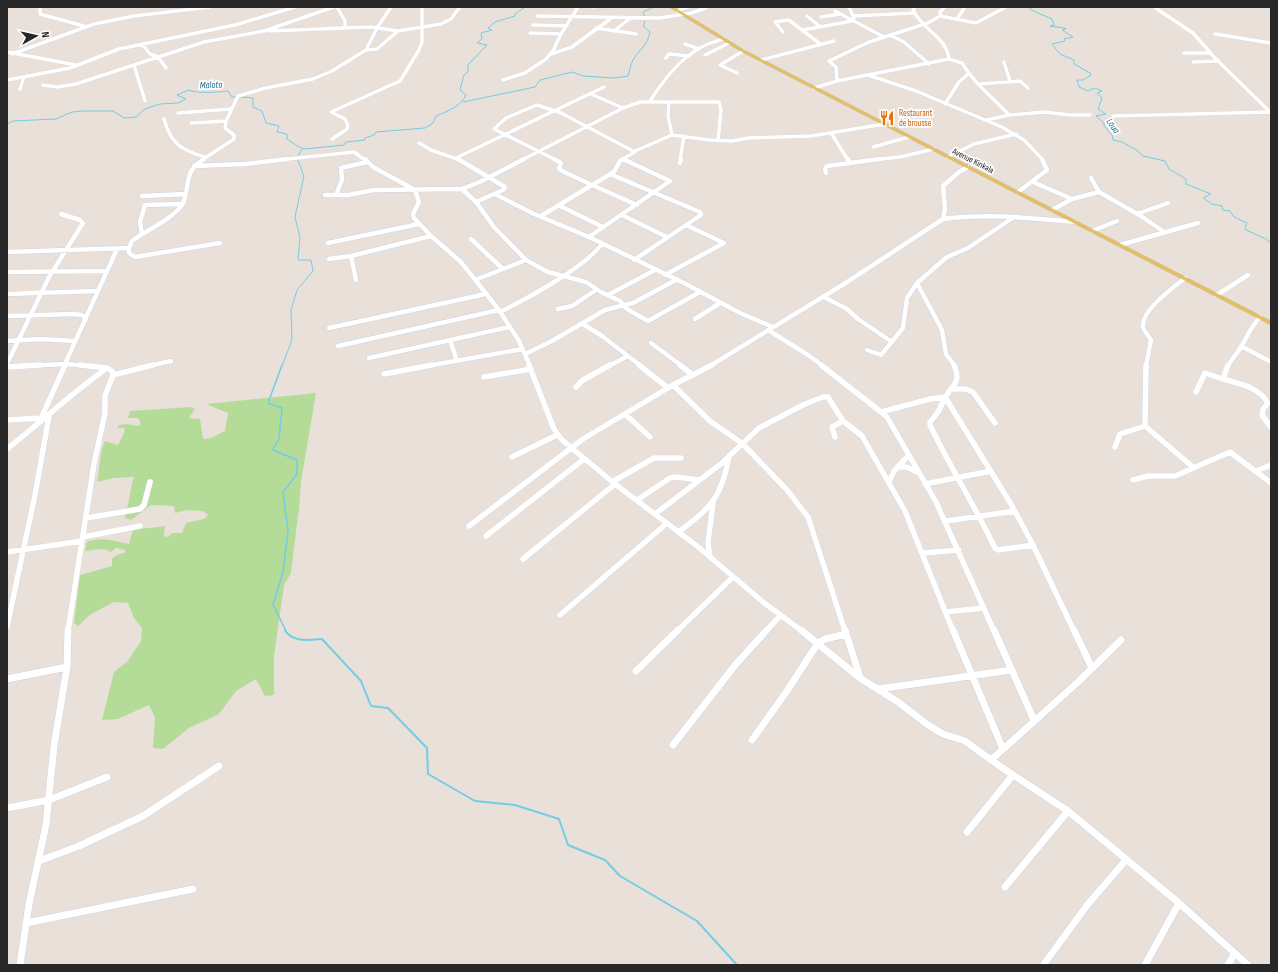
<svg xmlns="http://www.w3.org/2000/svg" width="1278" height="972" viewBox="0 0 1278 972" font-family="'Sofia Sans Condensed',sans-serif">
<style>
.green{fill:#b4dc98}
.lines{fill:none;stroke-linecap:round;stroke-linejoin:round}
.stream-far2{stroke:#72cde5;stroke-width:1}
.stream-far1{stroke:#72cde5;stroke-width:1.5}
.stream{stroke:#72cde5;stroke-width:2}
.minor-far3-casing{stroke:#ced3df;stroke-width:4}
.minor-far2-casing{stroke:#ced3df;stroke-width:5.5}
.minor-far1-casing{stroke:#ced3df;stroke-width:6}
.minor-casing{stroke:#ced3df;stroke-width:8}
.major-casing{stroke:#c3c3c3;stroke-width:1}
.minor-far3{stroke:#fff;stroke-width:3.5}
.minor-far2{stroke:#fff;stroke-width:4.5}
.minor-far1{stroke:#fff;stroke-width:5.5}
.minor{stroke:#fff;stroke-width:7}
.major{fill:#e6be61;fill-rule:evenodd}
.labels{text-anchor:middle;dominant-baseline:central;stroke-width:3.5;stroke-linejoin:round;paint-order:stroke}
.far-food-label{font-size:9px;fill:#c56008;stroke:#fff;text-anchor:start}
.far-street-label{font-size:9px;fill:#272727;stroke:#fff}
.far-water-label{font-size:10px;font-style:italic;fill:#166a8b;stroke:#fff}
</style>
<rect width="100%" height="100%" fill="#e9e1d9"/>
<!-- green -->
<path class="green" d="M316 393 301 482 299 508 291 573 284 585 274 656V695L265 696 256 679 236 691 219 714 189 728 163 749 153 748 155 718 149 705 118 719 102 720 114 672 127 662 141 641 142 628 134 618 128 603 114 602 91 614 78 626 74 623 80 575 112 566V559L115 556 126 552 125 550 116 548 110 553 108 550 99 549 85 551 87 542C100 536 116 541 129 544L133 530C143 528 154 528 165 526L164 536 168 537 172 533H182L186 523 204 519 208 515 203 511 187 510 175 513 174 506 151 505 131 520 125 518C125 510 128 507 129 499 131 492 131 484 134 477L114 478 97 482C100 468 99 454 105 441L118 445 125 431 124 428H117L119 425 128 424 137 426 141 424 138 418H128L130 411 190 407 195 409 189 418 200 419 203 439 211 438 225 431 228 413 206 404Z"/>
<g class="lines">
<!-- stream-far2 -->
<path class="stream-far2" d="M1029 7 1031 10 1052 19 1054 25 1050 26 1065 28 1066 29 1062 30 1073 37 1064 39 1065 41 1052 44 1060 54 1074 60V64L1090 73 1091 75 1083 80H1077L1079 87 1088 91 1095 88 1102 91 1097 93 1102 98 1098 109 1106 114 1096 116 1104 123V126L1112 135 1113 140 1122 142 1138 151 1143 156 1165 161 1169 169 1186 179V184L1211 194 1203 198 1212 204 1222 206 1223 210 1230 211 1234 217 1247 223 1245 227 1246 230 1266 239 1271 243
M645 18 643 12 654 7
M240 97 253 98V107L262 111 266 123 279 126 277 132 287 134V139L299 147 305 149 344 145 346 142 365 140V138L374 135 376 132 425 128 433 123 436 116C448 111 460 107 466 95L460 90 464 75 468 72V65L487 45 477 43 482 39 481 33 492 30 488 28 495 22 515 16V14L525 7
M463 102 535 87 540 80 572 72 583 76 614 78 628 76C630 71 630 65 633 60 639 50 648 45 650 32L643 26 645 21
M7 124 13 121 56 119 72 112 82 111H113L124 118 136 117 145 109 160 104 178 103 186 99 177 95 189 90C198 94 218 92 228 91L232 97H236
M282 366 292 340 291 310 297 290 313 271 311 260H298L300 237 295 217 304 176 297 158 302 149"/>
<!-- stream-far1 -->
<path class="stream-far1" d="M282 365 268 403 282 408 279 439 273 450 297 460V474L283 492 288 531 283 572 273 605 286 631"/>
<!-- stream -->
<path class="stream" d="M285 630C292 643 310 640 322 639L361 681 371 706 388 708 427 748 428 774 475 801 515 805 559 819 568 845 605 860 620 876 697 921 737 965"/>
<!-- minor-far3 casing -->
<g class="minor-far3-casing">
<path id="minor-far3" d="M40 7V14L84 26
M337 7 345 21V27
M592 7H594
M849 7 854 18
M915 7 913 10C921 29 947 37 949 59L962 63C974 83 993 98 1009 115L987 120
M1154 7 1193 33 1215 58 1271 113
M677 11 688 7
M835 11 884 37
M537 16 660 18 691 13 706 8
M807 16 819 26
M853 16 914 13
M941 16 940 12 945 7
M821 17 840 14
M957 19 965 7
M533 25 566 26
M596 28 636 34
M803 30 852 21
M269 31 371 27 398 31 441 24 451 19 460 7
M614 31 629 19
M783 32 775 22 789 20 819 43V45
M530 33 561 34
M1215 34 1271 43
M890 35 904 42 929 64
M142 44 150 54 158 57 166 68
M685 44 699 49
M366 50 377 49 398 31
M7 52 76 65
M1184 53H1211
M12 54 94 24 134 16 210 7
M551 54 572 47 610 19
M705 55 729 43
M666 58 669 54 689 56
M761 60 834 41
M1004 62 1010 81
M1193 62 1219 61
M134 65 145 101
M737 73 720 65 743 51
M868 75 916 91 1002 127 1024 140 1043 160
M7 80 70 68 119 49 235 25 295 7
M503 80 525 73 546 59 553 51 561 34 578 7
M837 81 836 67 829 61 869 42 928 23 940 16 976 23 1006 7
M979 84 1020 81 1028 88
M43 85 57 87 76 84 204 42 264 31 334 7
M814 88 837 81 949 59
M20 89 24 77
M591 94 623 108
M650 101C664 79 683 54 708 44 713 42 718 41 723 39
M945 104 959 82 969 73
M178 113 231 109
M1009 115 1044 112 1071 115H1090
M1113 116 1271 112
M164 119C171 144 181 150 205 157
M191 123 226 121
M831 133 848 160
M672 135 709 140 732 141 748 138 811 136 885 124
M332 139 347 129 348 125 345 119 331 112 400 81 419 50 422 42V7
M419 143 431 150 460 160
M873 147 909 137
M635 151 672 135 668 116 669 102
M948 157 974 144 1016 134
M456 158 604 87
M622 159 625 160
M202 160 234 139V135L225 128 226 121 238 96 266 88 313 79 332 71 366 50 377 28 391 7
M278 160 354 152 365 160
M522 160 623 108 640 102H719L721 110 718 141
M556 160 494 129 506 118 537 105 561 113 635 152 621 160
M680 160 684 136
M871 160 900 157 934 149"/>
</g>
<!-- minor-far2 casing -->
<g class="minor-far2-casing">
<path id="minor-far2" d="M204 159C201 162 196 164 194 167 185 177 189 193 182 205 170 221 148 229 132 241L129 248V253L135 257 220 243
M365 159 373 167 415 190 419 202 413 214 414 218 431 236 461 262 499 310 519 341 530 366
M458 159 505 187 503 190 476 202
M554 159 561 163 559 168 560 170 592 185
M623 159 670 181 589 237 686 284 740 313 773 327
M848 159 850 163 880 159
M680 163 681 159
M194 166 246 164 287 159
M826 173 825 169 827 166 850 163
M610 174 700 212 701 215 686 225 724 243 665 275
M1091 178 1099 192
M1033 182 1072 199
M592 185 637 205
M592 185 614 172 620 161 623 159
M462 189 476 202 494 227 526 260 548 272 586 282 601 292 620 301 627 309 648 321 700 292
M1018 192 1047 170 1042 159
M495 194 534 214 589 237
M325 195H348L374 190 462 189 482 181 524 159
M336 195 342 180 341 168 367 162
M142 196 186 194
M560 206 603 227
M1052 210 1072 199 1099 192 1141 216 1164 232
M1137 214 1168 203
M622 215 667 237
M541 216 592 185
M943 219 945 209 943 186 959 172 968 167
M1092 231 1117 221
M142 234 140 222 145 205 182 204
M471 239 503 269 526 260
M328 243 419 224
M1120 245 1198 223
M7 252 129 248
M351 256 356 280
M329 259 351 256 431 236
M634 260 686 225
M7 272 107 271
M475 280 503 269
M7 294 97 291
M608 295 655 270
M1217 295 1248 275
M824 297 847 309 858 319 892 342
M558 309 572 306 596 290
M500 312C527 299 585 267 602 244
M7 316 73 314 82 315 86 319
M695 319 720 303
M583 324 602 336 641 366
M329 328 486 294
M768 330 808 355 823 366
M450 340 457 361
M7 341 40 339 75 341
M651 343 682 366
M338 346 499 310
M1241 346 1271 362
M867 350 881 355 903 328 907 298 917 283
M525 354 552 341 605 310 633 303 676 280
M369 358 510 327
M7 364 49 277 83 223 80 220 61 214
M20 366 66 364 90 366
M64 366 117 249
M149 366 171 361
M427 366 523 349
M609 366 628 356
M710 366 844 284 943 219C987 213 1031 218 1075 222
M955 366 946 354 942 330 917 283 947 257 968 248 1014 217
M1146 366 1151 340C1149 336 1144 331 1143 327 1141 310 1174 287 1185 278
M1228 366C1231 360 1235 356 1239 350 1247 338 1249 329 1260 317"/>
</g>
<!-- minor-far1 casing -->
<g class="minor-far1-casing">
<path id="minor-far1" d="M80 365 107 368
M529 365 554 429 561 439 615 484 697 546 763 602 802 631
M639 365 668 388
M680 365 693 375
M821 365 881 412
M954 365C962 385 952 383 945 398 939 410 939 412 930 422V425C950 467 975 506 995 548L998 550 1033 545
M1146 365 1145 426 1194 468
M1228 365 1223 379C1240 384 1259 387 1268 403L1263 409 1262 415 1271 427
M7 367 40 365
M384 374 432 365
M113 375 153 365
M484 377 531 369
M673 385 710 421 743 444 787 490 808 517 845 631
M576 387 583 380 610 365
M953 389H965L973 392 995 423
M1196 392 1205 373 1223 379
M945 397 930 399 881 412 887 417 936 502 994 631
M945 397 1011 504 1032 543 1074 631
M625 414 650 437
M7 420 41 418
M39 423 65 365
M835 437 832 427 843 421
M1115 447 1120 434 1145 426
M7 449C41 422 72 393 107 368L112 371 113 375 105 396V413L94 464 68 631
M512 457 557 435
M899 467H907L917 472
M1256 471 1271 465
M1133 480 1148 476H1175L1230 452 1271 483
M612 482 654 458H681
M889 482 894 471 908 456
M925 484 991 471
M637 500 670 478 677 477 699 480
M655 514 722 463 759 428 805 404 823 397H828L843 421 862 436 905 511 953 631
M86 518 140 509 144 505 150 482
M946 521 1015 511
M469 526 583 439 673 385 712 365
M678 532C711 509 722 496 729 456
M486 536 584 459
M83 537 140 526
M7 552 82 541
M923 553 959 550
M710 556 708 543 713 503
M523 559 615 484
M945 612 984 608
M560 615 666 524
M7 627 35 495 49 416
M677 631 733 577
M766 631 780 616"/>
</g>
<!-- minor casing -->
<g class="minor-casing">
<path id="minor" d="M801 630 860 678 898 702 928 725 943 734 965 741 1001 767 1068 811 1179 903 1248 965
M845 630 860 677
M953 630 1003 749
M994 630 1034 720
M1074 630 1092 668
M636 671 678 630
M7 679 67 667
M878 689 1012 670
M752 740 787 691 818 643 825 639 846 634
M673 745 736 664 767 630
M991 760 1078 682 1121 640
M7 808 49 800 107 777
M967 832 1013 775
M39 861 79 846 143 816 219 766
M1005 887 1068 811
M26 923 193 889
M1044 964 1088 904 1126 860
M20 965 29 904 46 825 54 746 67 667 68 630
M1145 965 1179 903
M1228 965 1234 954"/>
</g>
<!-- major casing -->
<g class="major-casing">
<path id="major" d="M669 7H674L744 50 1271 321V325L742 52Z"/>
</g>
<!-- minor-far3 -->
<use href="#minor-far3" class="minor-far3"/>
<!-- minor-far2 -->
<use href="#minor-far2" class="minor-far2"/>
<!-- minor-far1 -->
<use href="#minor-far1" class="minor-far1"/>
<!-- minor -->
<use href="#minor" class="minor"/>
<!-- major -->
<use href="#major" class="major"/>
</g>
<!-- icons -->
<defs>
<g id="restaurant-bare" transform="scale(1.2)"><path d="M-5-6h1v4h1v-4h1v4h1v-4h1v5L-1.5 .5V6h-2V.5L-5-1ZM5-6V6H3V1.5H1.5Q1.5-4 5-6Z" fill="#e8710a" stroke="#fff" stroke-width="2.5" paint-order="stroke"/></g>
</defs>
<g fill-rule="evenodd">
<use href="#restaurant-bare" x="887" y="118"/>
</g>
<g class="labels">
<!-- far-food labels -->
<g class="far-food-label">
<text x="899" y="113">Restaurant<tspan x="899" dy="10">de brousse</tspan></text>
</g>
<!-- far-street labels -->
<g class="far-street-label">
<text transform="translate(973 161) rotate(27)">Avenue Kinkala</text>
</g>
<!-- far-water labels -->
<g class="far-water-label">
<text transform="translate(211 85) rotate(-2)">Maloto</text>
<text transform="translate(1113 126) rotate(56)">Loua</text>
</g>
</g>
<!-- border -->
<rect width="1278" height="972" fill="none" stroke="#272727" stroke-width="16"/>
<!-- north arrow -->
<g transform="translate(36 36) rotate(82)" stroke="#ffffff" stroke-width="3" paint-order="stroke">
<path d="M0-3L7 15L0 10L-7 15Z" fill="#272727"/>
<text y="-6" font-size="11" font-weight="bold" text-anchor="middle" fill="#272727">N</text>
</g>
</svg>
